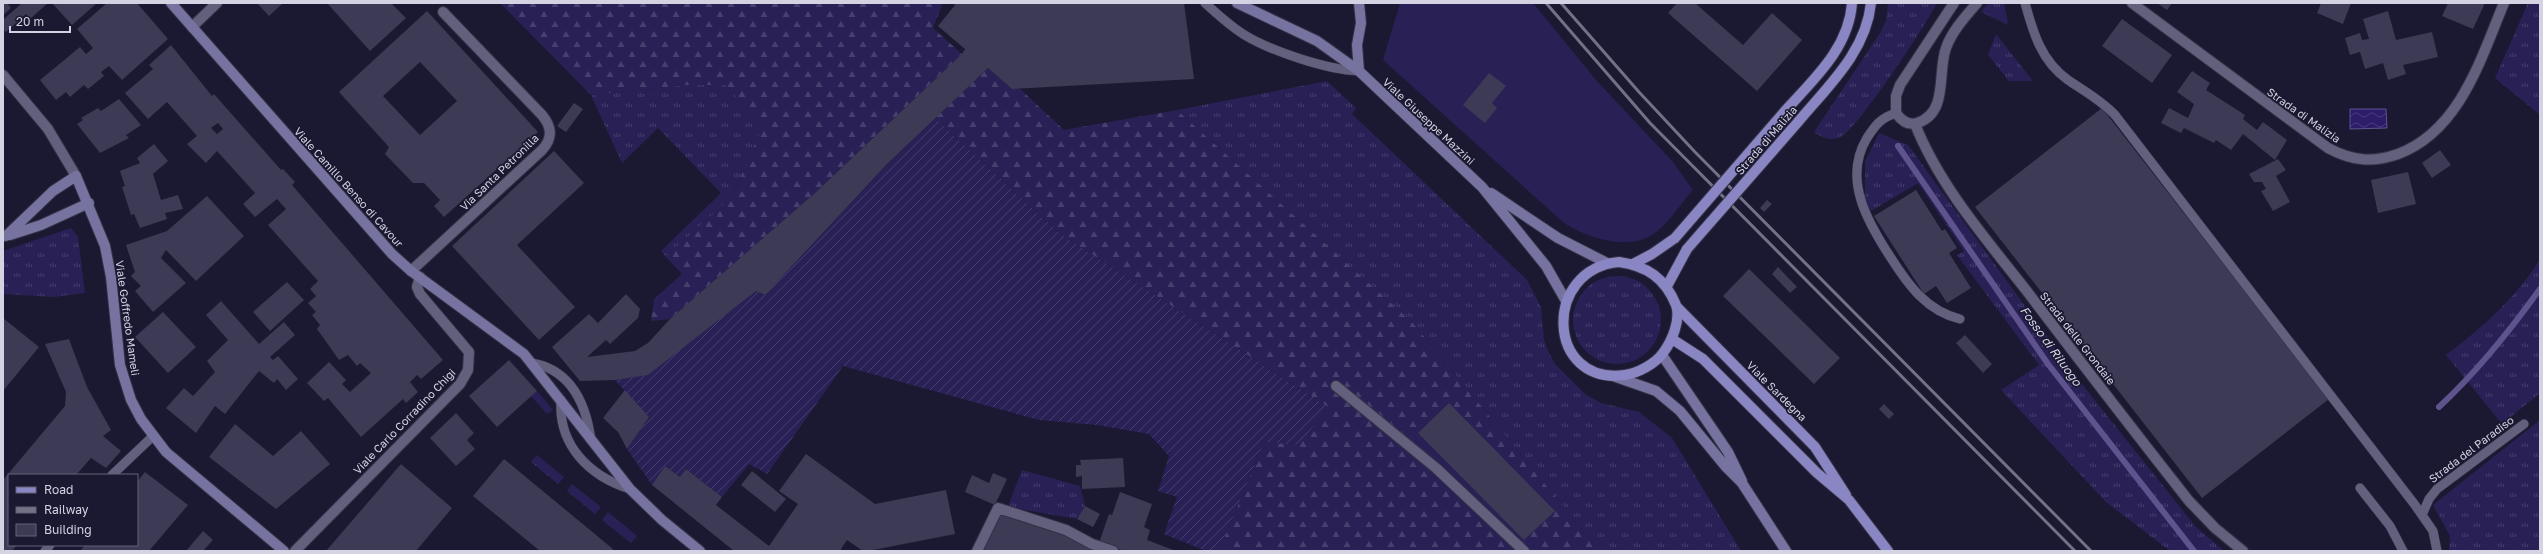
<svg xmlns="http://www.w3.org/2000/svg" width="2543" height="554" viewBox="0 0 2543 554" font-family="'Golos Text',sans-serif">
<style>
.grass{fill:url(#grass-tufts)}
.forest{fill:url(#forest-firs)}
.garden{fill:url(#garden-furrows)}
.pitch{fill:#292056}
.water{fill:url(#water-waves);stroke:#5f538e}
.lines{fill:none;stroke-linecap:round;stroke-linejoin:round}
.stream{stroke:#5f538e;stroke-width:6}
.building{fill:#3c3a54;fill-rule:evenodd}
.lane-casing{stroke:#343245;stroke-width:10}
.street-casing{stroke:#343245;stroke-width:12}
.secondary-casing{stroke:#343245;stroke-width:12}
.primary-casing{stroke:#343245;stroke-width:12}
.lane{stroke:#62607d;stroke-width:9}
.street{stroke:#62607d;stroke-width:10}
.secondary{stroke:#7673a0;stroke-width:10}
.primary{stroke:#8a85c3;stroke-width:10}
.rail{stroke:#727185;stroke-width:3}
.primary-bridge-casing{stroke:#343245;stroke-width:12;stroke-linecap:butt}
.primary-bridge{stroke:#8a85c3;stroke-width:10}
.labels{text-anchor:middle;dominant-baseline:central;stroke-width:3.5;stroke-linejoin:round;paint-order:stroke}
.street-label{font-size:11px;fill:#d3d3e3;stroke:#1b1931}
.water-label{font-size:12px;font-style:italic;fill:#d5d5eb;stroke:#1b1931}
</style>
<defs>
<pattern id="grass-tufts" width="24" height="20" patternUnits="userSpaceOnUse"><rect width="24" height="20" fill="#292056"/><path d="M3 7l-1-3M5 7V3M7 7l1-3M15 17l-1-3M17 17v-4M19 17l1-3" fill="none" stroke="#47406e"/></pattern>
<pattern id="forest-firs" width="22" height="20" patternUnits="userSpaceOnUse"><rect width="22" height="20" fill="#292056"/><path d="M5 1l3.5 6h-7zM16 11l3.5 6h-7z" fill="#47406e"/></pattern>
<pattern id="garden-furrows" width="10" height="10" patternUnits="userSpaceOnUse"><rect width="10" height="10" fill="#292056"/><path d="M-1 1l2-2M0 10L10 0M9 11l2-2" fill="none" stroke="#47406e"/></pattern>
<pattern id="water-waves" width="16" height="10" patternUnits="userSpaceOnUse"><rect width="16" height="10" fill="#2d1c69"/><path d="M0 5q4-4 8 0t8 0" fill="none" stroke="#4b3c7e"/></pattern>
</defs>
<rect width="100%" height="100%" fill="#1b1931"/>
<!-- grass -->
<path class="grass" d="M1888 3H1937C1926 25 1860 125 1842 136 1833 142 1822 138 1814 132L1880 33 1886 21Z
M1988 3H2004L2008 25 1981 12Z
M2528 3H2540V115L2495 78Z
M1996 34 2033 81H2009L1988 55Z
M1327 81 1356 108 1352 114 1527 280 1541 307 1544 340 1548 351 1555 364 1585 394 1601 403 1639 412 1672 438 1741 551H1600L1412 322 1177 110Z
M685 85H726L763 127 732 197 666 257 661 251 721 193 658 128 622 163 591 95Z
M1879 133 1908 145 2081 383 2196 527 2224 551H2170L2106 502 2001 390 2039 365 1957 255 1964 251 1918 183 1871 211 1865 203V162Z
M71 228 78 237 85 293 54 297 3 294V251Z
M2540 259V393L2502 424 2446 355C2481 329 2517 297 2540 259Z
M1573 320a44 44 0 1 1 88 0a44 44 0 1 1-88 0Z
M537 391 553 410 547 414 531 396Z
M2540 420V551H2449L2450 536 2433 505Z
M537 455 564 477 558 484 531 462Z
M1022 470 1080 486 1085 506 1077 519 1013 508 1009 504Z
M572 484 601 507 595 514 567 491Z
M608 512 637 536 631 543 602 520Z"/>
<!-- forest -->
<path class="forest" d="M500 3H940L942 5 933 28 962 54 815 193 670 319 651 321 654 299 682 274 666 257 732 197 762 127 726 85H685L591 95Z
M988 68 1012 89 1019 88 1064 130 1177 110 1412 322 1600 551H1219L1264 442 1299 444 1328 407 1059 233 935 118Z"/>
<!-- garden -->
<path class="garden" d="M935 118 1059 233 1328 407 1299 445 1264 442 1219 551H1206L1164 534 1177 497 1158 491 1169 456 1149 434 1097 425 1039 420 843 366 767 474 749 464 722 497 686 469 680 477 665 466 652 485 627 449 649 417 615 380 756 291 765 295 887 164Z"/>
<!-- pitch -->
<path class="pitch" d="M1400 3H1533L1596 80 1673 162 1693 190C1680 204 1667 226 1652 235 1626 251 1586 237 1564 223L1383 60Z"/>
<!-- water -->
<path class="water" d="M2350 109H2386L2387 128 2350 129Z"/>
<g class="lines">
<!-- stream -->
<path class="stream" d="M1898 146 2048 364 2194 551
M2439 407C2478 371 2509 332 2540 289"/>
</g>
<!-- building -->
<path class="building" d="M3 3H7L11 8 3 15Z
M22 3H48L30 19 26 14 6 32 3 29V20Z
M52 3H97L72 25Z
M107 3H137L168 39 122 80 109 66 101 72 104 76 88 89 84 85 70 97 66 92 56 100 40 80 80 47 86 54 93 48 77 29Z
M257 3H283L269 16Z
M327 3H391L406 18 370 51Z
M953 3H1184L1194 79 1012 89 988 68 887 164 765 295 756 291 648 375 615 380 580 381 552 347 589 314 598 323 626 294 640 309 638 318 610 344 606 340 587 357 635 351 648 343 670 319 815 193 962 54 965 49 938 26 955 5Z
M1677 3H1695L1743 45 1772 13 1802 40 1757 91 1668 13Z
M2157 3H2172L2167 10Z
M2321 3H2351L2343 24 2317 13Z
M2448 3H2485L2473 29 2442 16Z
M427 11 538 132 444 217 434 206 440 200 424 183H413L385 154 389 147 339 92ZM420 62 457 101 420 135 383 96Z
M2388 11 2396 40 2432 32 2438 57 2403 65 2406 74 2388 80 2383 63 2365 69 2360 52 2350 55 2345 38 2360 33 2362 40 2369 39 2363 19Z
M2122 19 2172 55 2152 83 2102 46Z
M171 45 212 96 214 94 281 170 283 169 295 182 292 185 443 360 421 379 417 375 410 382 418 392 406 403 403 399 361 437 328 398 324 401 307 383 329 362 346 380 342 384 350 392 371 373 360 363 357 366 348 355 339 360 317 329 320 325 312 315 316 312 308 303 316 296 310 289 318 281 268 225 286 209 277 199 255 217 243 204 255 193 217 151 206 163 187 144 197 136 167 102 148 119 125 93 153 69 149 65ZM218 123 223 129 217 134 211 128Z
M2192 71 2210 83 2206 90 2245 115 2243 119 2257 130 2263 122 2287 140 2275 160 2243 134 2231 150 2216 140 2214 143 2184 128 2181 133 2161 123 2169 108 2188 118 2194 104 2177 92Z
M1489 73 1506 86 1492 103 1497 108 1485 123 1463 105Z
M119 99 141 125 126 135 129 138 100 153 77 124 83 120 81 118 98 108 101 111Z
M574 103 583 109 566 132 557 126Z
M2102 108 2329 399 2202 498 1975 207Z
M154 144 168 161 153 174 161 200 178 195 183 209 165 213 167 219 140 228 134 214 131 215 122 187 125 186 120 171 140 163 137 158Z
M2440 150 2451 165 2432 178 2422 163Z
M554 151 584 183 517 245 575 307 539 340 452 246Z
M2278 159 2286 170 2276 176 2290 202 2273 211 2261 191 2266 189 2262 182H2254L2249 174Z
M2408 172 2416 204 2378 213 2371 180Z
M1916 190 1942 231 1945 229 1957 248 1949 253 1971 288 1947 303 1936 286 1924 294 1874 216Z
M207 196 244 236 196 281 166 250 161 258 186 283 153 312 135 291 141 286 131 276 135 272 126 245 167 231Z
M1767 200 1772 204 1764 212 1760 208Z
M1778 267 1797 287 1790 293 1772 274Z
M1749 269 1840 358 1814 384 1723 296Z
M287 282 304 300 270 331 253 312Z
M221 301 259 344 284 322 295 335 270 357 273 360 278 356 298 379 286 390 277 379 274 383 259 371 225 414 215 406 196 433 166 408 184 388 193 396 215 372 207 361 228 340 206 315Z
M163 312 196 347 168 373 135 337Z
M3 318 39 347 3 391Z
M1965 335 1992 364 1983 373 1956 343Z
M69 339 87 387 111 430 103 436 121 451 106 468 91 458 76 475H9V545H17L12 551H3V480L65 406 66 392 45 344Z
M509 360 537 391 497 427 469 396Z
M625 390 649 417 627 449 618 432 603 418Z
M1449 403 1555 511 1524 540 1418 433Z
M1884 404 1894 414 1889 419 1879 409Z
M456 413 474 433 467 440 475 449 456 466 430 438Z
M235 424 273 456 301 431 330 464 276 509 209 457Z
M806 454 875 504 946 490 955 534 868 551H863L847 540 841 549 842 551H734L652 485 665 466 680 477 686 469 722 497 716 505 769 546 798 504 779 491Z
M1123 458 1125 487 1082 489V476L1076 477V465H1081L1080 460Z
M504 459 613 549 611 551H540L473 496Z
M401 464 452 508 416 551H326Z
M752 471 786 499 775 512 741 485Z
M145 472 188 505 149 551H80L85 545H137V482Z
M993 473 1007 479 995 505 965 492 972 475 989 483Z
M1120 492 1152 504 1144 527 1150 530 1147 540 1176 551H1124L1099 543 1109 514 1112 515Z
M1085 506 1100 514 1093 527 1077 519Z
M996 513 1071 535 1099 551H979Z
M203 531 213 540 203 551H186Z"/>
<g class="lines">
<!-- lane casing -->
<g class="lane-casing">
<path id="lane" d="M1205 3C1217 14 1229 25 1243 34 1270 51 1328 70 1359 71
M2025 3C2033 32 2041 61 2068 80 2084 91 2101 100 2115 115L2415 505 2433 531 2437 551
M1896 113C1881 118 1876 124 1867 138 1842 179 1868 223 1891 258 1909 286 1927 311 1960 319
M532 363C571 370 586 404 591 440
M561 400C558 445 589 476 630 489
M112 475 152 437
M2360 488 2390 526 2403 551
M2422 515 2429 499 2437 489 2524 424
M45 551 50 545"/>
</g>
<!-- street casing -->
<g class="street-casing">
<path id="street" d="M1954 3 1900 85 1896 96V113C1901 120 1908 126 1917 123 1949 113 1937 72 1946 48 1952 31 1965 17 1977 3
M2132 3 2328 148C2352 161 2373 163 2398 154 2460 131 2481 58 2504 3
M192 27 217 3
M3 75 48 129 76 176
M1915 124C1939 185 1986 239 2026 290 2080 361 2134 431 2189 501L2215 528 2243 551
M411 271 542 150C553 138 552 127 542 115L443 12
M1336 386 1436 468 1524 551
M295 551 460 384 468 370 469 352 420 294 417 287 420 277
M977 551 998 508 1066 530 1092 544 1113 551"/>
</g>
<!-- secondary casing -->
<g class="secondary-casing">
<path id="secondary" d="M171 3 392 254 411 271 524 354 630 489 662 520 700 551
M1237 3 1317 41 1359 71 1482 187 1546 266 1566 301
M1359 71 1357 45 1361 23 1359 3
M1491 193 1558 238 1607 263
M10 235 41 225 89 203
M6 236 53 191 76 176 105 246 111 277 120 365 131 400 141 419 166 452 284 551
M1662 355 1728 452 1742 481
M1613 376 1656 391 1680 411 1726 467 1742 483 1786 551"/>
</g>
<!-- primary casing -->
<g class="primary-casing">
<path id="primary" d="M1785 111C1814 79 1849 48 1852 3
M1798 122C1828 86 1866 52 1871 3
M1619 262C1647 266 1665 278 1676 305 1681 320 1672 341 1663 353 1655 364 1638 373 1625 375 1546 386 1542 269 1619 262Z
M1633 264 1652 254 1675 238
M1667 286 1687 249
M1677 307 1815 447 1846 495
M1672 339 1703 359 1817 473 1849 500 1888 551"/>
</g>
<!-- lane -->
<use href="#lane" class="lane"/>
<!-- street -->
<use href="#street" class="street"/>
<!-- secondary -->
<use href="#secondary" class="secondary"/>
<!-- primary -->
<use href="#primary" class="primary"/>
<!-- rail -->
<path class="rail" d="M1546 3 1650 123 2075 551
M1561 3 1639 92 1695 152 2091 551"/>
<!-- primary-bridge casing -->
<g class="primary-bridge-casing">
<path id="primary-bridge" d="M1675 238 1785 111
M1687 249 1798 122"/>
</g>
<!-- primary-bridge -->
<use href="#primary-bridge" class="primary-bridge"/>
</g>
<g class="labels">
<!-- street labels -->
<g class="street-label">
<text transform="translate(2304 115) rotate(35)">Strada di Malizia</text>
<text transform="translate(1429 121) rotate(43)">Viale Giuseppe Mazzini</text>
<text transform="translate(1766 140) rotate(-49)">Strada di Malizia</text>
<text transform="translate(499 172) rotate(-44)">Via Santa Petronilla</text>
<text transform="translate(349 187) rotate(48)">Viale Camillo Benso di Cavour</text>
<text transform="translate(128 318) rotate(82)">Viale Goffredo Mameli</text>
<text transform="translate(2078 338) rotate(52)">Strada delle Grondaie</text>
<text transform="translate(1777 391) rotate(45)">Viale Sardegna</text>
<text transform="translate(404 421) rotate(-46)">Viale Carlo Corradino Chigi</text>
<text transform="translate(2471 449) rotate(-37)">Strada del Paradiso</text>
</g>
<!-- water labels -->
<g class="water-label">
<text transform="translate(2051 346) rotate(54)">Fosso di Riluogo</text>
</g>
</g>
<!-- border -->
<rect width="2543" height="554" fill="none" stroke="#d3d3e3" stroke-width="8"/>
<!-- legend -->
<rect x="8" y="474" width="130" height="72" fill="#1b1931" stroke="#656378"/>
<rect x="16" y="487" width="20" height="6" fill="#8a85c3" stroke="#656378"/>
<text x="44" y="494" font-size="12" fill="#d3d3e3">Road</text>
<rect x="16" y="507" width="20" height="6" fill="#727185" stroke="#656378"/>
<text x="44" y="514" font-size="12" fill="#d3d3e3">Railway</text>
<rect x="16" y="524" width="20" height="12" fill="#3c3a54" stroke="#656378"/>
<text x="44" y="534" font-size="12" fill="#d3d3e3">Building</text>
<!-- scale -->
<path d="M10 26v6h60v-6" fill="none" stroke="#d3d3e3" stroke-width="2"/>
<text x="16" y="26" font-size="12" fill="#d3d3e3" stroke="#1b1931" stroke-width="3" paint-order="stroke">20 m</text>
</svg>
